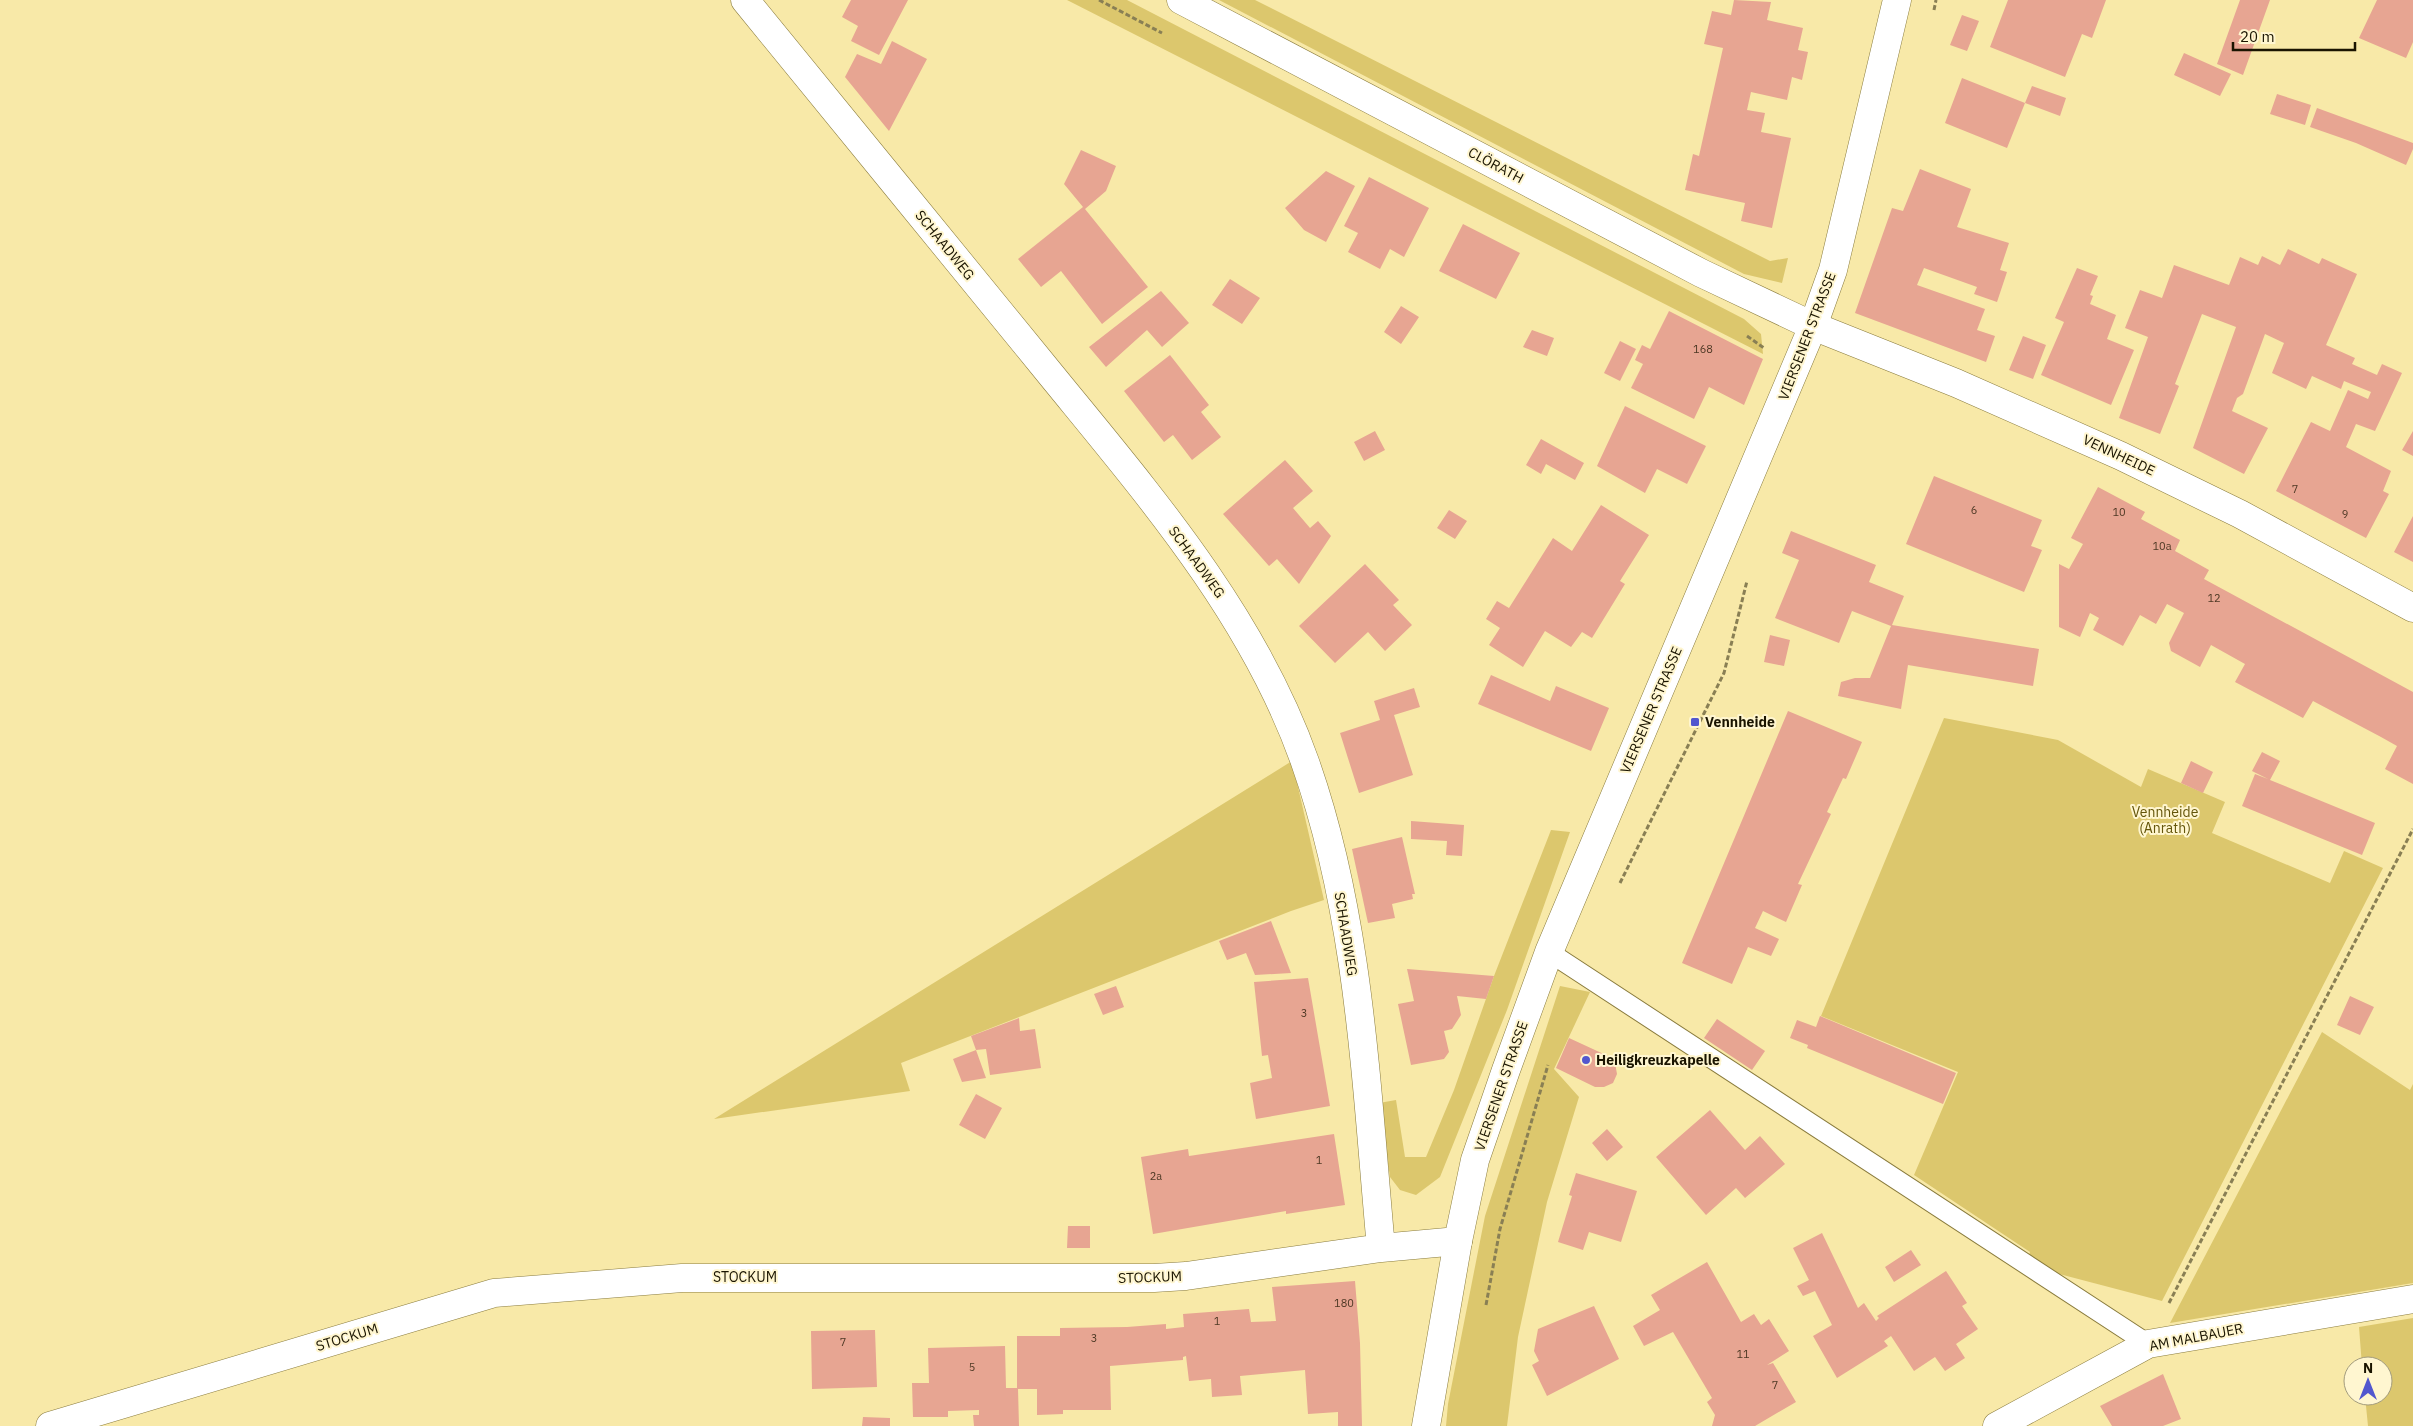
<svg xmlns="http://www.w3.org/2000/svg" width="2413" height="1426" viewBox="0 0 2413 1426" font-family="'IBM Plex Sans',sans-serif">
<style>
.green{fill:#dcc76d}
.building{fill:#e7a592}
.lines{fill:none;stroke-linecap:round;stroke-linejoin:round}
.service-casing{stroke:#8a7c3e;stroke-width:21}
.minor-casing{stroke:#8a7c3e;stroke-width:29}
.tertiary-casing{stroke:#8a7c3e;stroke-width:29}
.secondary-casing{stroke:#8a7c3e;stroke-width:29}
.path{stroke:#897f54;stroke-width:3;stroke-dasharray:5 2.5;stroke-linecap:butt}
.service{stroke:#fff;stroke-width:19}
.minor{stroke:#fff;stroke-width:28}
.tertiary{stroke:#fff;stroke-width:28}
.secondary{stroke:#fff;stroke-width:28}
.poi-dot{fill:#5257ce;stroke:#fff6d0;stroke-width:2}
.labels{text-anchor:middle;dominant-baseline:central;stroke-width:4;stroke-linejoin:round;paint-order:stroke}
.number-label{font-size:11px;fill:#4d3824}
.street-label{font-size:14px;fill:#1a1400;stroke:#fff6d0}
.poi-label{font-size:14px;font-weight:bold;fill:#1a1400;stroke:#fff6d0;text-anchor:start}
.park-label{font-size:14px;fill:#645509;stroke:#fff6d0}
</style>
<rect width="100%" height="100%" fill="#f8e9a8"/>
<!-- green -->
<path class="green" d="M1067 0H1127L1744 319 1761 334 1763 354Z
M1219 0H1255L1770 261 1788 258 1782 283 1744 274Z
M1944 718 2058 740 2141 787 2148 769 2225 802 2212 833 2330 883 2344 851 2383 868 2162 1301 2025 1265 2030 1252 1914 1175 1958 1072 1821 1016Z
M1292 761 1324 900 1291 911 901 1063 910 1091 714 1119Z
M1551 830 1570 832 1507 1010 1440 1177 1416 1195 1400 1190 1390 1177 1379 1103 1396 1100 1405 1157H1426L1454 1090 1494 976Z
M1560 986 1590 992 1554 1069 1579 1097 1547 1202 1518 1337 1507 1426H1446L1448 1404 1485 1216Z
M2322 1032 2410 1090 2413 1084V1283L2170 1323Z
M2413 1318V1426H2368L2365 1396H2383V1366H2362L2359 1327Z"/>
<!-- building -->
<path class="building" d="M851 0H908L879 55 851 41 858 26 842 17Z
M1734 0 1771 2 1767 20 1803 28 1798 50 1808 52 1802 80 1792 77 1787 100 1751 92 1747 110 1765 113 1761 132 1791 138 1772 228 1741 221 1745 203 1685 190 1693 154 1699 156 1723 48 1704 44 1712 11 1731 15Z
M2008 0H2106L2092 38 2082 34 2065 77 1990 47Z
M2240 0H2270L2243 75 2217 64Z
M2377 0H2413V42L2406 58 2359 38Z
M1962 15 1979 21 1967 51 1950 45Z
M892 41 927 59 889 131 845 77 857 54 881 64Z
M2184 53 2231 74 2220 96 2174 75Z
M1962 78 2025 103 2007 148 1945 123Z
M2032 86 2066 98 2060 116 2025 103Z
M2277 94 2311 105 2305 125 2270 114Z
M2317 108 2413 143V149L2406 165 2356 143 2310 127Z
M1081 150 1116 166 1106 191 1085 209 1148 287 1102 324 1061 271 1041 287 1018 259 1083 207 1064 184Z
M1920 169 1971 189 1957 227 2009 243 2000 270 2007 272 1997 302 1974 294 1977 287 1924 268 1917 285 1985 309 1977 330 1995 336 1986 362 1855 313 1892 208 1903 211Z
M1326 171 1355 186 1326 242 1304 230 1285 208Z
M1369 177 1429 208 1404 257 1390 249 1380 269 1348 252 1358 233 1344 226Z
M1463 224 1520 253 1496 299 1439 271Z
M2288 249 2319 264 2322 258 2357 274 2326 345 2355 358 2352 364 2377 375 2382 364 2402 373 2375 431 2356 424 2346 447 2391 471 2383 491 2389 494 2366 538 2276 491 2311 422 2330 431 2348 390 2368 399 2371 392 2344 381 2341 389 2312 376 2306 389 2272 373 2284 343 2265 334 2243 394 2237 398 2232 411 2268 428 2244 474 2193 448 2236 327 2202 314 2175 384 2179 386 2160 434 2119 418 2148 337 2125 328 2140 290 2162 298 2174 265 2229 285 2240 257 2258 265 2262 256 2280 265Z
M2077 268 2098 276 2090 295 2093 296 2090 304 2116 315 2107 339 2134 350 2111 405 2041 375 2064 322 2055 318Z
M1230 279 1260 298 1242 324 1212 305Z
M1161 291 1189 323 1162 347 1147 330 1106 367 1089 347Z
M1401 306 1419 317 1401 344 1384 332Z
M1669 311 1763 359 1744 405 1709 387 1694 419 1631 388 1643 364 1635 360 1642 345 1650 349Z
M1532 330 1554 338 1547 356 1523 347Z
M2023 336 2046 345 2033 379 2009 370Z
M1620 341 1636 349 1620 381 1604 373Z
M1170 355 1209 405 1201 412 1221 437 1192 460 1173 435 1164 442 1124 391Z
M1625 406 1706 446 1687 484 1657 469 1645 493 1597 466Z
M1375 431 1385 450 1364 461 1354 442Z
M2413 431V456L2402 450Z
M1541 439 1584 463 1575 480 1546 464 1541 474 1526 465Z
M1285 460 1313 491 1293 508 1310 528 1318 521 1331 536 1299 584 1277 559 1269 566 1223 514Z
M1934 476 2042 520 2031 546 2042 550 2024 592 1906 544Z
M2098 487 2145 512 2141 519 2180 540 2175 551 2209 570 2204 579 2413 692V784L2385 769 2397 746 2381 737 2313 701 2303 718 2235 682 2245 664 2211 645 2200 667 2171 651 2169 643 2184 613 2167 604 2156 624 2140 615 2123 646 2093 630 2099 618 2090 613 2080 637 2059 627V564L2069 569 2083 544 2071 538Z
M1601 505 1649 535 1620 581 1625 584 1592 638 1582 632 1571 647 1545 631 1523 667 1489 645 1500 628 1486 619 1497 601 1509 608 1553 538 1572 551Z
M1449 510 1467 521 1455 539 1437 528Z
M2413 516V562L2394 552Z
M1791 531 1876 565 1869 582 1904 596 1892 625 2039 649 2033 686 1908 665 1901 709 1838 696 1841 682 1855 678H1870L1891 626 1852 611 1839 643 1775 618 1799 560 1782 553Z
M1365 564 1399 600 1393 605 1412 625 1385 651 1368 632 1335 663 1299 626Z
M1770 635 1790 640 1784 666 1764 662Z
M1491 675 1550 701 1556 686 1609 708 1591 751 1478 704Z
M1414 688 1420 707 1394 715 1413 775 1359 793 1340 733 1380 720 1374 701Z
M1788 711 1862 742 1846 779 1843 778 1827 812 1831 814 1798 884 1802 885 1786 922 1763 911 1755 928 1779 939 1771 956 1748 947 1732 984 1682 963Z
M2262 752 2280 761 2270 780 2375 823 2362 855 2242 806 2255 774 2268 779 2252 771Z
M2191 761 2213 772 2203 793 2181 783Z
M1411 821 1464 825 1462 856 1446 855 1447 841 1411 839Z
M1402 837 1415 894H1412L1413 899 1392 904 1395 918 1368 923 1352 849Z
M1271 921 1291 973 1255 975 1246 953 1227 960 1219 941Z
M1407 969 1494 976 1486 999 1457 996 1461 1015 1452 1029 1444 1031 1449 1052 1444 1059 1411 1065 1398 1004 1414 1001Z
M1308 978 1330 1106 1256 1119 1250 1083 1272 1078 1268 1055 1262 1056 1254 982Z
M1116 986 1124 1007 1103 1015 1094 994Z
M2350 996 2374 1007 2360 1035 2337 1025Z
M1820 1016 1956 1073 1943 1104 1807 1048 1808 1045 1790 1038 1797 1020 1816 1027Z
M1019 1018 1020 1031 1035 1029 1041 1068 990 1075 986 1049 976 1050 986 1078 962 1082 953 1059 976 1050 971 1036Z
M1717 1019 1765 1051 1752 1070 1704 1038Z
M1569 1038 1608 1056 1615 1063 1617 1074 1613 1083 1604 1087H1595L1556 1068Z
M976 1094 1002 1108 985 1139 959 1125Z
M1710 1110 1745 1150 1760 1136 1785 1164 1745 1198 1736 1188 1706 1215 1656 1157Z
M1607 1129 1623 1147 1607 1161 1592 1143Z
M1334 1134 1345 1205 1286 1214V1211L1153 1234 1141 1157 1188 1149 1189 1156Z
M1576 1173 1637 1191 1621 1242 1589 1232 1583 1250 1558 1242 1572 1196 1569 1195Z
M1068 1226H1090V1248H1067Z
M1822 1233 1858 1308 1864 1303 1876 1321 1879 1318 1877 1316 1946 1271 1967 1303 1962 1306 1978 1329 1956 1344 1965 1358 1945 1371 1935 1357 1914 1371 1891 1336 1884 1341 1888 1346 1837 1378 1813 1336 1832 1325 1815 1291 1803 1296 1797 1286 1809 1280 1793 1248Z
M1911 1250 1921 1265 1894 1282 1885 1267Z
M1707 1262 1741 1322 1754 1314 1761 1325 1769 1319 1789 1351 1767 1365 1773 1363 1796 1402 1755 1426H1712L1715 1415 1707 1402 1712 1398 1673 1332 1644 1346 1633 1326 1660 1310 1651 1295Z
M1355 1281 1360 1343 1362 1426H1338V1412L1308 1414 1305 1370 1240 1376 1242 1395 1212 1397 1211 1379 1189 1381 1186 1356 1183 1357V1360L1110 1366 1111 1410H1063V1414L1037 1415V1389H1018L1019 1426H974L973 1415H979V1410L948 1411V1417H913L912 1383H929L928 1348 1005 1346 1006 1388H1017V1336H1060V1328L1127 1327 1166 1324V1329L1184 1327 1183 1314 1249 1309 1251 1322 1276 1321 1272 1287Z
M1594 1306 1619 1359 1547 1396 1532 1365 1539 1361 1534 1351 1538 1329Z
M875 1330 877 1387 812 1389 811 1331Z
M2163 1374 2181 1419 2163 1426H2112L2100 1406Z
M863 1417 890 1418V1426H862Z"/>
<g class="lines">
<!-- service casing -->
<g class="service-casing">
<path id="service" d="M1549 952 2148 1344"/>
</g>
<!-- minor casing -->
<g class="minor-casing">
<path id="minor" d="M745 0C844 122 944 243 1043 365 1142 487 1252 611 1305 762 1360 917 1366 1086 1381 1248
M50 1426 494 1293 682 1278H1154L1186 1276 1381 1248 1458 1241
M1997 1426 2148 1344 2413 1299"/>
</g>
<!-- tertiary casing -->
<g class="tertiary-casing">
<path id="tertiary" d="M1426 1426 1458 1241 1475 1160 1506 1070 1549 952 1813 326 1833 270 1897 0"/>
</g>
<!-- secondary casing -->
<g class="secondary-casing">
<path id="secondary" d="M1181 0 1701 273 1813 326 1956 383 2121 456 2240 514 2413 608"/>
</g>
<!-- path -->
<path class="path" d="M1099 0 1162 33
M1934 10 1936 0
M1747 336 1764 348
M1620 883 1724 673 1747 581
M2169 1303 2413 829
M1486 1305 1500 1229 1548 1065"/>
<!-- service -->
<use href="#service" class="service"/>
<!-- minor -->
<use href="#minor" class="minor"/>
<!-- tertiary -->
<use href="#tertiary" class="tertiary"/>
<!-- secondary -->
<use href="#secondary" class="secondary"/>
</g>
<!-- markers -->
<g class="poi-dot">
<rect x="1690" y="717" width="10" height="10" rx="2.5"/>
<circle cx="1586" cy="1060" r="5"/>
</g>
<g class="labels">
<!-- number labels -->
<g class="number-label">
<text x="1703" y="349">168</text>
<text x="2295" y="489">7</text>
<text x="1974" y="510">6</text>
<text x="2119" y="512">10</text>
<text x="2345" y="514">9</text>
<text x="2162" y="546">10a</text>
<text x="2214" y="598">12</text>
<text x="1304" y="1013">3</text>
<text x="1319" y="1160">1</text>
<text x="1156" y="1176">2a</text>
<text x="1344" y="1303">180</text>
<text x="1217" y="1321">1</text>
<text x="1094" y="1338">3</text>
<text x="843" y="1342">7</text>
<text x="1743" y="1354">11</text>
<text x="972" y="1367">5</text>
<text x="1775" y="1385">7</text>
</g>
<!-- street labels -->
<g class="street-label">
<text transform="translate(1496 165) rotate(28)">CLÖRATH</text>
<text transform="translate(945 245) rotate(51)">SCHAADWEG</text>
<text transform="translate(1807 336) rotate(-69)">VIERSENER STRASSE</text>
<text transform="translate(2119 455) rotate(25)">VENNHEIDE</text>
<text transform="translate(1197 562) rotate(54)">SCHAADWEG</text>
<text transform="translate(1651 710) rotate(-67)">VIERSENER STRASSE</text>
<text transform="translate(1346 934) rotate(81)">SCHAADWEG</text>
<text transform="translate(1501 1086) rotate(-71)">VIERSENER STRASSE</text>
<text x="745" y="1277">STOCKUM</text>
<text transform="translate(1150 1277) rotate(-2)">STOCKUM</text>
<text transform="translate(347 1337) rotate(-17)">STOCKUM</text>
<text transform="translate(2196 1337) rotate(-11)">AM MALBAUER</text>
</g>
<!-- poi labels -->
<g class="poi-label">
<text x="1705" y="722">Vennheide</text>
<text x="1596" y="1060">Heiligkreuzkapelle</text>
</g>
<!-- park labels -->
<g class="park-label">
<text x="2165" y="812">Vennheide<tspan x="2165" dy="16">(Anrath)</tspan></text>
</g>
</g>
<!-- north arrow -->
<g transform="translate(2368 1381)"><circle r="24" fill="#fff6d0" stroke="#a39c7d"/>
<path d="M0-4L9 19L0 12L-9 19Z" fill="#5257ce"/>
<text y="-8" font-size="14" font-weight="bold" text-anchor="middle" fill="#1a1400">N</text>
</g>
<!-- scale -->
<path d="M2233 42v8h122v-8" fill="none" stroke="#1a1400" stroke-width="2.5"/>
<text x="2240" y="42" font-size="15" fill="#1a1400" stroke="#fff6d0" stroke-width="4" paint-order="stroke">20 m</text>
</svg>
